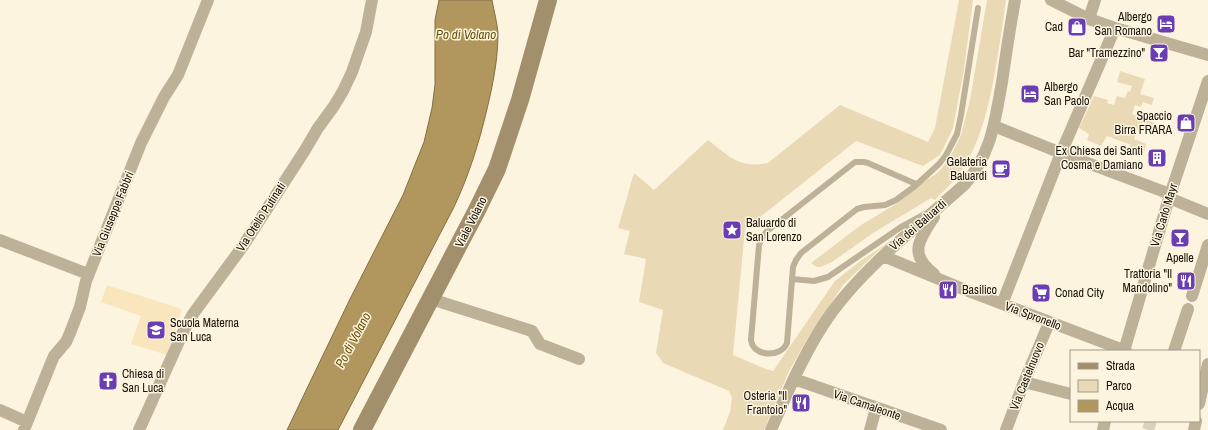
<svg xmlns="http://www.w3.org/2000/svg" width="1208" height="430" viewBox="0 0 1208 430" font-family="'Archivo Narrow',sans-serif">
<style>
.built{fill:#f9e6bd}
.green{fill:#e9d9b5}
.water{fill:#b1975e;stroke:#826f44}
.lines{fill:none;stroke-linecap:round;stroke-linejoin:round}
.street-tunnel{stroke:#dad2bf;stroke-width:12;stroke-dasharray:12 6;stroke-linecap:butt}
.lane{stroke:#bdb198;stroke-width:6}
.street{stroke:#bdb198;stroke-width:12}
.secondary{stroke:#a1906b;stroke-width:18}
.labels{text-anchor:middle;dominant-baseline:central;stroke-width:3;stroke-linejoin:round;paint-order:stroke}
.poi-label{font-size:12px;fill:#161106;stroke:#fdf4e0;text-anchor:end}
.street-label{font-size:12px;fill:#161106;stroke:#fdf4e0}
.water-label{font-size:13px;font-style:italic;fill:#6a5006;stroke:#fdf4e0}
</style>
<rect width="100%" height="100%" fill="#fdf4e0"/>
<!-- built -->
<path class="built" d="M107 285 182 309 167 355 131 344 141 316 101 302Z"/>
<!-- green -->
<path class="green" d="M959 0H973L964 69 953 128 940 155 923 166 856 141 745 229 733 355 766 369 773 371 835 281 859 262 910 228 879 250 843 285 809 336 789 371 764 430H723L730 412 732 398 729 391 663 363 656 353 663 310 639 302 646 259 624 254 630 231 618 228 634 173 654 190 708 140C729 156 739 169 768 163L840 105 928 142 935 128Z
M987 0H1006C1003 24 999 48 995 72 989 104 982 137 965 165 957 178 946 189 935 200L931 198 873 233 832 262 821 267H817L811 263 861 225 896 204 920 184 936 174 942 168 952 153 961 135 970 100Z
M1120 71 1145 79 1140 94 1154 98 1152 105 1143 102 1141 107 1135 105 1132 114 1154 122 1151 132 1138 127 1134 139 1146 144 1144 153 1130 148 1131 145 1107 136 1101 146 1087 140 1089 134 1079 128 1094 96 1108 100 1107 103 1114 105 1117 96 1125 98 1128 91 1130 92 1132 86 1117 82Z"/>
<!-- water -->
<path class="water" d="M439 0H492C494 11 497 22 498 33 498 59 493 84 487 109 479 143 469 175 454 207L338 430H287L350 299 403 195 424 142 432 108 435 85V20Z"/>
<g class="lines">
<!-- street-tunnel -->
<path class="street-tunnel" d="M1148 430 1151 421"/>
<!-- lane -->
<path class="lane" d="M916 184 868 163 864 162H855L766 232 761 240 759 245 751 340C753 357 781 358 787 343L793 267 796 260 801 253 857 209 864 207 885 205 896 200 915 186 939 164 946 155 957 134 961 115 978 8
M792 279 814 281 828 277 901 227 925 214"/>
<!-- street -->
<path class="street" d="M1051 0 1089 19 1115 28 1208 55
M1089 19 1095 0
M994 126 1061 153 1170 194
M1169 198 1208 214
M934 217C919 240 908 254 934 274
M0 240 88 274
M883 256 963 289 1126 351
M1192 296 1208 245
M431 299 532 331 540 344 579 359
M1002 304 1061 153 1115 28
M1124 351 1169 198 1208 81
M1174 351 1188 309
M794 379 941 430
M1024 382 1071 394
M1199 404 1208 364
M0 410 27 422
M24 430 51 363 54 356 66 342 70 333 80 307 86 281 141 143 164 97 178 75 208 0
M139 430 184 330 193 314 243 246 305 150 318 128 334 106 343 91 352 72 366 32 372 0
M771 430C789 389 806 348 832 312 869 262 920 225 965 184 992 153 995 120 1002 82 1006 54 1010 27 1015 0
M870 430 876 408
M1006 430 1024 382 1049 323
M1103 430 1105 421
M1194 430 1196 421"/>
<!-- secondary -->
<path class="secondary" d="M362 430 477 210 497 169 520 100 548 0"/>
</g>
<!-- icons -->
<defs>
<g id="hotel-square" transform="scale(1)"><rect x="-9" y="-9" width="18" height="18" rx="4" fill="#6a3db4" stroke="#fdf4e0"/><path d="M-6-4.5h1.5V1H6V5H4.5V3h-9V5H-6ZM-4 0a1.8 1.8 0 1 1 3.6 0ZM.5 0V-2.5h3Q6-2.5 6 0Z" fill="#fff"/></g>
<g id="shop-square" transform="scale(1)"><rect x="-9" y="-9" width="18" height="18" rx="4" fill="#6a3db4" stroke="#fdf4e0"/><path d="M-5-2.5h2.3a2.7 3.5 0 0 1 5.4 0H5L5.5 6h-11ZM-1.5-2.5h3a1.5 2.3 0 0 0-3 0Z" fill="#fff"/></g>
<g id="bar-square" transform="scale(1)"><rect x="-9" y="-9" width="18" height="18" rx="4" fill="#6a3db4" stroke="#fdf4e0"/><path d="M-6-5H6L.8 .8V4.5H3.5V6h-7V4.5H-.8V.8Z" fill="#fff"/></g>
<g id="building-square" transform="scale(1)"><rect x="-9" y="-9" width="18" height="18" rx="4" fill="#6a3db4" stroke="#fdf4e0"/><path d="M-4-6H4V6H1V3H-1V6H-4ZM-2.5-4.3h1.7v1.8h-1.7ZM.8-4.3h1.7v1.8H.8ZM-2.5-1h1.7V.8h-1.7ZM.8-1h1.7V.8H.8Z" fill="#fff"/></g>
<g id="cafe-square" transform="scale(1)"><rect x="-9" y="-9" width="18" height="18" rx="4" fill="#6a3db4" stroke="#fdf4e0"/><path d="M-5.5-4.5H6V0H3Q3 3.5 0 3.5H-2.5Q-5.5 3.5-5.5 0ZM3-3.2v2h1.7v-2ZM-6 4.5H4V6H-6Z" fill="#fff"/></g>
<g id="sight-square" transform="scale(1)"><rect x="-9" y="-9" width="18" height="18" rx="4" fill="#6a3db4" stroke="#fdf4e0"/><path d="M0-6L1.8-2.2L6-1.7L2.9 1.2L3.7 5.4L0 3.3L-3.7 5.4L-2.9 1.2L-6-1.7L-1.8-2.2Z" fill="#fff"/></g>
<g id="restaurant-square" transform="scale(1)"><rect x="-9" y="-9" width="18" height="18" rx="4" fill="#6a3db4" stroke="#fdf4e0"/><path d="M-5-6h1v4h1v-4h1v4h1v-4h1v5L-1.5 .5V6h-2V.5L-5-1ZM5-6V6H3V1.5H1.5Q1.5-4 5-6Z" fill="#fff"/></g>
<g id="supermarket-square" transform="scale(1)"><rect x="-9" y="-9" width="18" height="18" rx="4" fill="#6a3db4" stroke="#fdf4e0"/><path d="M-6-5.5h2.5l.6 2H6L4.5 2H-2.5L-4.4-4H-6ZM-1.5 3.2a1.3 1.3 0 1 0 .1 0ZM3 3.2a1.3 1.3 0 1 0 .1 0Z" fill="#fff"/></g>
<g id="school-square" transform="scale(1)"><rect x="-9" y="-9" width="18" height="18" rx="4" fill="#6a3db4" stroke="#fdf4e0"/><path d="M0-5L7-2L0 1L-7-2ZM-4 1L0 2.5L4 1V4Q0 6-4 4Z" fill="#fff"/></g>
<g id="church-square" transform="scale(1)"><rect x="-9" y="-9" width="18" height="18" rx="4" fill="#6a3db4" stroke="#fdf4e0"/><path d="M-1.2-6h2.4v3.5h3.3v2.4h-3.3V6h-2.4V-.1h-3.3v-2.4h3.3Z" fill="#fff"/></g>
</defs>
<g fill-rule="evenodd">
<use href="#hotel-square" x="1166" y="24"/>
<use href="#shop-square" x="1077" y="27"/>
<use href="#bar-square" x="1159" y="53"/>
<use href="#hotel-square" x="1030" y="94"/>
<use href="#shop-square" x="1186" y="123"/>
<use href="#building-square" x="1157" y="158"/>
<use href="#cafe-square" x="1001" y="169"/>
<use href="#sight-square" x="732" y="230"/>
<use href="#bar-square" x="1180" y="238"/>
<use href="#restaurant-square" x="1186" y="281"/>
<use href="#restaurant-square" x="948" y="290"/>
<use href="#supermarket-square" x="1041" y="293"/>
<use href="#school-square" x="156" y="330"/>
<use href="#church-square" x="108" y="381"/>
<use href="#restaurant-square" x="801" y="403"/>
</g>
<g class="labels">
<!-- poi labels -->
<g class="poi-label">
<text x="1152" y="17">Albergo<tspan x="1152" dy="14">San Romano</tspan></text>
<text x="1063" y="27">Cad</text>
<text x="1145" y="53">Bar "Tramezzino"</text>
<text x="1044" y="87" text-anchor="start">Albergo<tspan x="1044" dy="14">San Paolo</tspan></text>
<text x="1172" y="116">Spaccio<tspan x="1172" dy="14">Birra FRARA</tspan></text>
<text x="1143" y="151">Ex Chiesa dei Santi<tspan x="1143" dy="14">Cosma e Damiano</tspan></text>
<text x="987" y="162">Gelateria<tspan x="987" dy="14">Baluardi</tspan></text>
<text x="746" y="223" text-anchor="start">Baluardo di<tspan x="746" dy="14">San Lorenzo</tspan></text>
<text x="1180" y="258" text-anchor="middle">Apelle</text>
<text x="1172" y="274">Trattoria "Il<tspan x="1172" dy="14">Mandolino"</tspan></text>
<text x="962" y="290" text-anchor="start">Basilico</text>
<text x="1055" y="293" text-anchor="start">Conad City</text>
<text x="170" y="323" text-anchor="start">Scuola Materna<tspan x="170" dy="14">San Luca</tspan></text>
<text x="122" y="374" text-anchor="start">Chiesa di<tspan x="122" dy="14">San Luca</tspan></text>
<text x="787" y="396">Osteria "Il<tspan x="787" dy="14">Frantoio"</tspan></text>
</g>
<!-- street labels -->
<g class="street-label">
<text transform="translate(113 214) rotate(-68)">Via Giuseppe Fabbri</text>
<text transform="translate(1164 215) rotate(-73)">Via Carlo Mayr</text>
<text transform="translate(261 217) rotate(-57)">Via Otello Putinati</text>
<text transform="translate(471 222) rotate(-63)">Viale Volano</text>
<text transform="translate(918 225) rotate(-41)">Via dei Baluardi</text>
<text transform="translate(1033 316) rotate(21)">Via Spronello</text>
<text transform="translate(1027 376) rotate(-68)">Via Castelnuovo</text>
<text transform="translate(867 405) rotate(19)">Via Camaleonte</text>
</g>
<!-- water labels -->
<g class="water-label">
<text x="466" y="34">Po di Volano</text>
<text transform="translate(353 340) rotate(-62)">Po di Volano</text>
</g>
</g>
<!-- legend -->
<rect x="1070" y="350" width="130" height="72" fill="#fdf4e0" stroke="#a19989"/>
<rect x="1078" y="363" width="20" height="6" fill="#a1906b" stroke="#a19989"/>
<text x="1106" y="370" font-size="12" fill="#161106">Strada</text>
<rect x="1078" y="380" width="20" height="12" fill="#e9d9b5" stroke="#a19989"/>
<text x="1106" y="390" font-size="12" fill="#161106">Parco</text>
<rect x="1078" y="400" width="20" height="12" fill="#b1975e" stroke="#a19989"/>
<text x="1106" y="410" font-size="12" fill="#161106">Acqua</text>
</svg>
